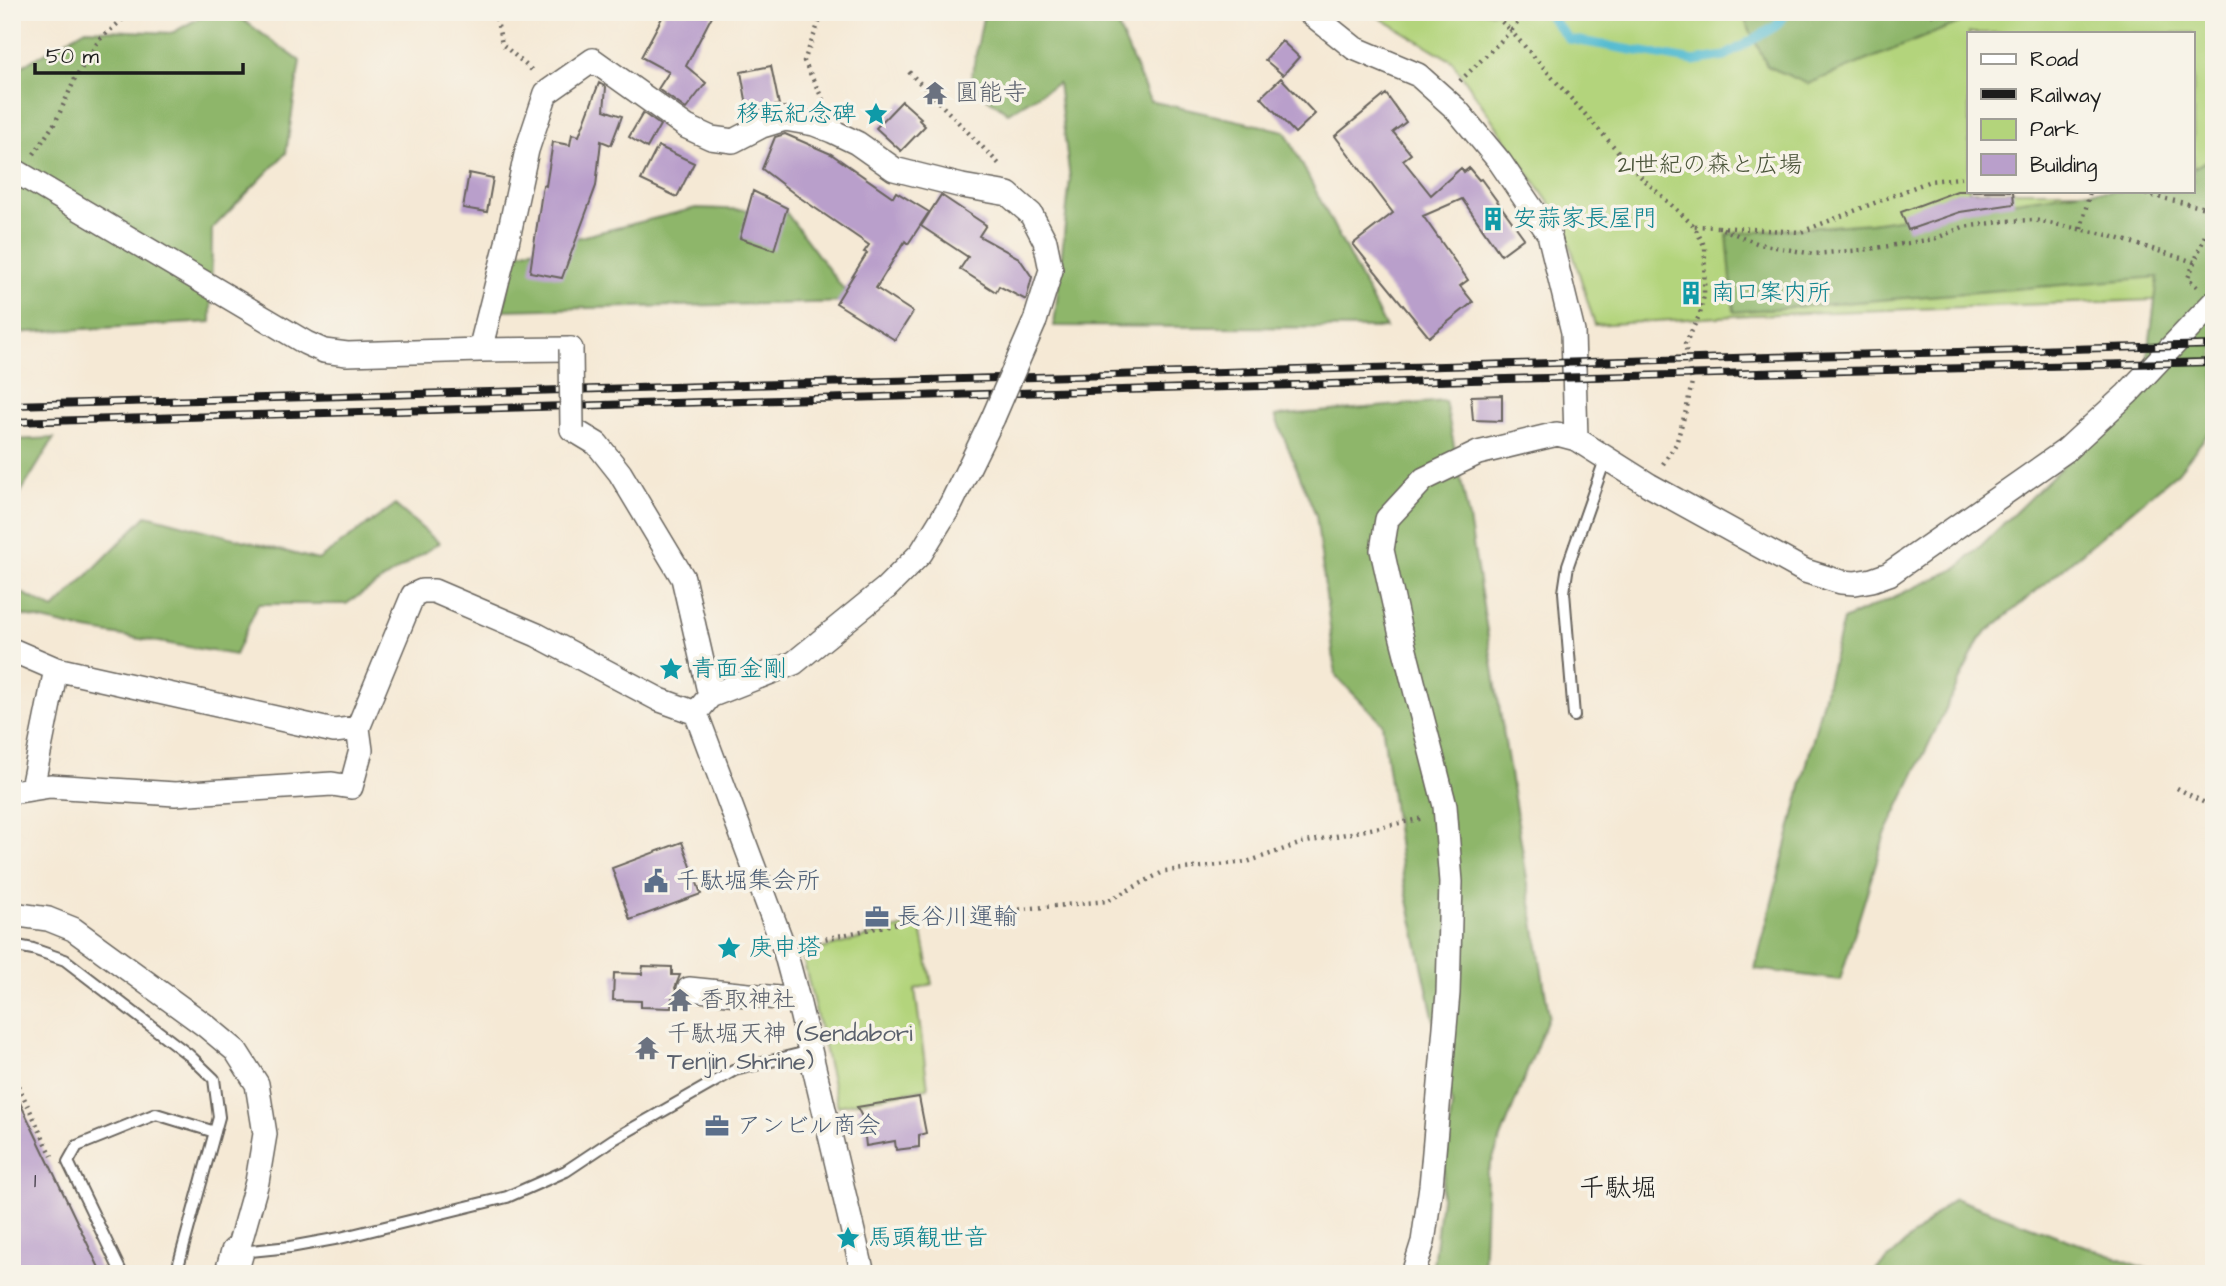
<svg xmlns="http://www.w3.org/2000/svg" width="2226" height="1286" viewBox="0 0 2226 1286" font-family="'Architects Daughter','Klee One',sans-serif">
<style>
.green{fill:#b3d47b;stroke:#68784c;stroke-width:2;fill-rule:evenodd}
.forest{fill:#8eb66b;stroke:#556944;stroke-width:2}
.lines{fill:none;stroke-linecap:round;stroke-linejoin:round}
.stream{stroke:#54bcd1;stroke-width:9}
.building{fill:#b99fcb}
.lane-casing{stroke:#68645d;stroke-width:14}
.street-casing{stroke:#68645d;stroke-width:26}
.secondary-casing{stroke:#68645d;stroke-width:35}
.path{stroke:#68645d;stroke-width:4.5;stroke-dasharray:2 5;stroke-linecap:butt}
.lane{stroke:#fff;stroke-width:10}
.street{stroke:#fff;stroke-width:23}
.secondary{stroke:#fff;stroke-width:32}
.rail-casing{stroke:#1c1c1c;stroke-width:8}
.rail{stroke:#f7f3e8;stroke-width:5;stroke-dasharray:16;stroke-linecap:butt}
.street-bridge-casing{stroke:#68645d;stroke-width:26;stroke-linecap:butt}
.street-bridge{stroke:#fff;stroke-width:23}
.labels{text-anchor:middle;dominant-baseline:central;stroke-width:7;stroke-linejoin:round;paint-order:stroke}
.number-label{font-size:21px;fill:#433d48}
.worship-label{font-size:24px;fill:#5b616d;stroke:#f7f3e8;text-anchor:start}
.culture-label{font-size:24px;fill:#0d838f;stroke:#f7f3e8;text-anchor:start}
.park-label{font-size:24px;fill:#495338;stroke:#f7f3e8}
.service-label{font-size:24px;fill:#4e5e75;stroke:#f7f3e8;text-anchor:start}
.neighbourhood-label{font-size:26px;fill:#1c1c1c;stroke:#f7f3e8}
</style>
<rect width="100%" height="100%" fill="#f7f3e8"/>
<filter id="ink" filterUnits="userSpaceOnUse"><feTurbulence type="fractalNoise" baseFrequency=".0143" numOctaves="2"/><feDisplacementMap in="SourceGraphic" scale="14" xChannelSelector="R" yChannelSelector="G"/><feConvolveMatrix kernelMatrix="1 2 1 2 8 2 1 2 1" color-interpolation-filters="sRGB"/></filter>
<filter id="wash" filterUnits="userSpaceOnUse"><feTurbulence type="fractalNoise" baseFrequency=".00686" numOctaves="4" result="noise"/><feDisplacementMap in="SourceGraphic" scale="28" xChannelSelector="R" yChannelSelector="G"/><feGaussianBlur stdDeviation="1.57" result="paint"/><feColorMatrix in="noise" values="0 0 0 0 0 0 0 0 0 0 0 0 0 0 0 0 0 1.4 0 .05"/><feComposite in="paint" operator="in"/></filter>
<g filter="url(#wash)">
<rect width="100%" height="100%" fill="#f5e9d5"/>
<!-- green -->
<path class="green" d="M1370 12H2214V273L2180 299 1750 315 1595 325 1564 225 1452 61ZM1969 33H2193V191H1969Z
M920 923 932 984 915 989 928 1088 838 1106 802 954Z"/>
<!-- forest -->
<path class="forest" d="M210 12H232L300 61 286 153 212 229 211 322 12 333V72L86 29 172 33Z
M984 12H1112L1150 101 1285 131 1386 328 1054 326 1070 179 1058 83 1008 113 970 85Z
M1741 12H1976L1969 19 1808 84 1767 66Z
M2214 157V426L2178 472 1980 638 1884 837 1840 980 1755 969 1843 620 1958 568 2144 387 2158 277 1734 312 1727 234 1871 223 2083 191H2193V168Z
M696 208 785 211 853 302 503 310 516 253Z
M1445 401 1469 519 1549 1015 1487 1174 1483 1274H1432L1452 1105 1402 872 1382 723 1336 676 1316 515 1275 416Z
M54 438 12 507V440Z
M395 505 439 543 346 604H258L235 655 81 629 12 613V588L54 609 147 515 318 560Z
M1954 1198 2161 1274H1872Z"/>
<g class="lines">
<!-- stream -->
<path class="stream" d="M1546 12 1569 39 1694 61 1725 56 1776 26 1787 12"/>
</g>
<g id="blocks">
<!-- building -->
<path class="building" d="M665 12H714L686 66 706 83 686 109 658 89 669 72 641 57Z
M1282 41 1299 57 1283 75 1265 60Z
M771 66 779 105 748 111 741 72Z
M1281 78 1315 114 1295 133 1261 97Z
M599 83 606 87 604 110 622 116 611 145 601 141 596 186 562 278 530 272 543 185 546 186 553 142 570 145 572 134 579 136Z
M1386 94 1406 122 1393 132 1411 154 1403 160 1431 195 1461 168 1464 172 1469 168 1479 180 1481 179 1524 238 1501 255 1462 199 1423 216 1468 280 1460 286 1473 302 1429 337 1353 244 1393 213 1335 136Z
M902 101 921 118 919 120 925 126 901 151 876 128Z
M643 113 660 125 647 148 629 137Z
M785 134 831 154 893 197 896 192 929 212 908 244 905 241 876 288 913 312 895 340 836 303 867 253 864 252 869 245 796 195 762 169 775 137Z
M658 146 694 163 677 197 641 180Z
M469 173 493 178 487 212 463 208Z
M753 191 787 208 774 250 740 238Z
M1957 191H2013L2014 204 1960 212 1908 230 1901 212Z
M941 195 986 225 979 236 1019 258 1032 277 1026 300 999 286 996 292 960 269 968 257 921 226Z
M1502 395V421L1473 420 1471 396Z
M682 842 701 894 630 920 612 868Z
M643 966 672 967V975H680L675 988 679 998H672L671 1008 641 1007V1001L613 1000 614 973 642 974Z
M12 1086 102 1274H12Z
M919 1097 926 1133 919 1135V1147L896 1150 895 1141 866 1146 863 1119 857 1107Z"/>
</g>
</g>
<g filter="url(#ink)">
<use href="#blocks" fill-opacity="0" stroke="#68645d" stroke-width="2"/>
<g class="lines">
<!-- lane casing -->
<g class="lane-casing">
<path id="lane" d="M1574 716 1564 592 1568 565 1606 457
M12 945 33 949 65 960 189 1055 214 1079 219 1117 176 1274
M240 1252 290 1247 340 1238 507 1197 566 1171 614 1139 735 1070 811 1051
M122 1274 68 1162 77 1146 156 1114 215 1132"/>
</g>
<!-- street casing -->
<g class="street-casing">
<path id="street" d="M1309 12 1354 48 1418 75 1456 109 1500 162 1549 234 1573 332 1576 439
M12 169 306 343 324 351 347 354 480 350
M571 349 480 350 507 243 527 150 546 93 593 60 687 127 711 138 733 141 762 126 785 119 814 124 832 131 857 143 894 169 962 186 1008 194 1031 214 1045 241 1051 270 1035 321
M572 429 597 444 620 473 683 578 710 696
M12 650 56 669 334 731 358 728 413 595 422 591H434L537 635 660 700 696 713 784 948 798 1000 863 1274
M696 713 710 696 794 663 886 588 921 553 951 504 993 418
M32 788 56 669
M12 792 50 786 175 794 332 784 351 787 361 750 358 728
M12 914 48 919 73 929 206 1026 236 1051 257 1084 265 1134 257 1182 237 1253
M689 989 798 1000
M1413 1274 1423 1242 1431 1186 1448 993 1451 882 1445 806 1400 631 1382 550 1387 519 1424 479 1478 453 1557 434 1576 439 1649 485 1805 571 1841 582 1855 583 1872 580 1889 574 2065 451 2127 394 2214 302"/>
</g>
<!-- secondary casing -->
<g class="secondary-casing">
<path id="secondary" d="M231 1274 237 1253"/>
</g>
<!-- path -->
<path class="path" d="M495 12 502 44 535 73
M1492 12 1511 31 1526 12
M1918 12 1932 15 1940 12
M909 72 1002 167
M1460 81 1511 31 1640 176 1694 226
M823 100 804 61 823 12
M34 154 56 121 75 79 99 40 131 12
M1969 177 1930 181 1801 232 1718 227 1759 244 1813 254 1863 250 1934 239 1963 227 2006 221 2034 220 2104 234 2194 262
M2132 191 2214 210
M2081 229 2090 191
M2197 287 2188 278 2214 213
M1663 464 1676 444 1687 407 1692 382 1685 344 1700 314 1704 295 1705 247 1694 226 1718 227
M2177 788 2214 808
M805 943 918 919 1107 901 1165 871 1247 862 1302 843 1424 818
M12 1073 52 1156"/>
<!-- lane -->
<use href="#lane" class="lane"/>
<!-- street -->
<use href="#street" class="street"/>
<!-- secondary -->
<use href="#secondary" class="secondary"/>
<!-- rail casing -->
<g class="rail-casing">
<path id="rail" d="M12 405 2214 345
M12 422 1506 379 2214 362"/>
</g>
<!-- rail -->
<use href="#rail" class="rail"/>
<!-- street-bridge casing -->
<g class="street-bridge-casing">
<path id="street-bridge" d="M571 349 572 429
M993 418 1035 321"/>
</g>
<!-- street-bridge -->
<use href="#street-bridge" class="street-bridge"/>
</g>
</g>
<!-- icons -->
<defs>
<g id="temple-bare" transform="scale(1.89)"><path d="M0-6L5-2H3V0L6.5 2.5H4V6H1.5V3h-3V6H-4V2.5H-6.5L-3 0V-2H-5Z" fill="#6b7280" stroke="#f7f3e8" stroke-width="2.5" paint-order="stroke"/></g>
<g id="sight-bare" transform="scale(1.89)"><path d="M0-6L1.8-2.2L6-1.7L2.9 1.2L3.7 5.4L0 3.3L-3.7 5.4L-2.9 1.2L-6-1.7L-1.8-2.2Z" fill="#0f9aa8" stroke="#f7f3e8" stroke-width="2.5" paint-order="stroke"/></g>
<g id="building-bare" transform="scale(1.89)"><path d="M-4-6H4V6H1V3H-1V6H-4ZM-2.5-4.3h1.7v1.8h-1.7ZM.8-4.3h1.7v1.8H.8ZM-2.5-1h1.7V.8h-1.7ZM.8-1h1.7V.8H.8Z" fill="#0f9aa8" stroke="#f7f3e8" stroke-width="2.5" paint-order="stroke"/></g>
<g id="civic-bare" transform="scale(1.89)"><path d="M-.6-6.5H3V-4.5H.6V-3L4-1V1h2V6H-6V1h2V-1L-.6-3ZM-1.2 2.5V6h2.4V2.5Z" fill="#5c6f8a" stroke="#f7f3e8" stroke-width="2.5" paint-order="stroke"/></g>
<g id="office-bare" transform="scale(1.89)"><path d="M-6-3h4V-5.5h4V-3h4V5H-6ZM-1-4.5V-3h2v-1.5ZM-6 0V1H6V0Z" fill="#5c6f8a" stroke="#f7f3e8" stroke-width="2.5" paint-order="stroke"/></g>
</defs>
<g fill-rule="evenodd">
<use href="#temple-bare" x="935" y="93"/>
<use href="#sight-bare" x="876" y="114"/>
<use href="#building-bare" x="1493" y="219"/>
<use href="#building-bare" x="1691" y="293"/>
<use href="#sight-bare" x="671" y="669"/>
<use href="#civic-bare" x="656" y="881"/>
<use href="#office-bare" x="877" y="917"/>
<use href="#sight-bare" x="729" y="948"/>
<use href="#temple-bare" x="680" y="1000"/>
<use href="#temple-bare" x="647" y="1048"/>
<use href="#office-bare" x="717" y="1126"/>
<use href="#sight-bare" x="848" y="1238"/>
</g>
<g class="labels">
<!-- number labels -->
<g class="number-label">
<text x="35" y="1180">1</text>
</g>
<!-- worship labels -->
<g class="worship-label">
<text x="955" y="93">圓能寺</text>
<text x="700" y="1000">香取神社</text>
<text x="667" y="1034">千駄堀天神 (Sendabori<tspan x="667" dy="28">Tenjin Shrine)</tspan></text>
</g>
<!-- culture labels -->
<g class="culture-label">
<text x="856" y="114" text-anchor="end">移転紀念碑</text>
<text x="1513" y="219">安蒜家長屋門</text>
<text x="1711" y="293">南口案内所</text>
<text x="691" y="669">青面金剛</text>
<text x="749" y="948">庚申塔</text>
<text x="868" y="1238">馬頭観世音</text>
</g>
<!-- park labels -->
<g class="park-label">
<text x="1710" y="165">21世紀の森と広場</text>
</g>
<!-- service labels -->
<g class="service-label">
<text x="676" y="881">千駄堀集会所</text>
<text x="897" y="917">長谷川運輸</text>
<text x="737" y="1126">アンビル商会</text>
</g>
<!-- neighbourhood labels -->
<g class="neighbourhood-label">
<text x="1618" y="1188">千駄堀</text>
</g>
</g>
<!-- margin -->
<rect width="2226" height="1286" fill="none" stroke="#f7f3e8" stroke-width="42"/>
<!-- legend -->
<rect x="1967" y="32" width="228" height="161" fill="#f7f3e8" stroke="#9f9d96" stroke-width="2"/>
<rect x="1981" y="54" width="35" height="10" fill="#ffffff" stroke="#9f9d96" stroke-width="2"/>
<text x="2030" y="66" font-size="21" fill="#1c1c1c">Road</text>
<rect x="1981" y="89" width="35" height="10" fill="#1c1c1c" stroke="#9f9d96" stroke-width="2"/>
<text x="2030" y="102" font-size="21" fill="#1c1c1c">Railway</text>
<rect x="1981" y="119" width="35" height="21" fill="#b3d47b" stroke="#9f9d96" stroke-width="2"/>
<text x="2030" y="136" font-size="21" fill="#1c1c1c">Park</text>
<rect x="1981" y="154" width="35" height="21" fill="#b99fcb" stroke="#9f9d96" stroke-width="2"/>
<text x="2030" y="172" font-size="21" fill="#1c1c1c">Building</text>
<!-- scale -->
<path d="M35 63v10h208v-10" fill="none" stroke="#1c1c1c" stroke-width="3.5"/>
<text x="46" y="63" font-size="21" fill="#1c1c1c" stroke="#f7f3e8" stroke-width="5" paint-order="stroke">50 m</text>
</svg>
